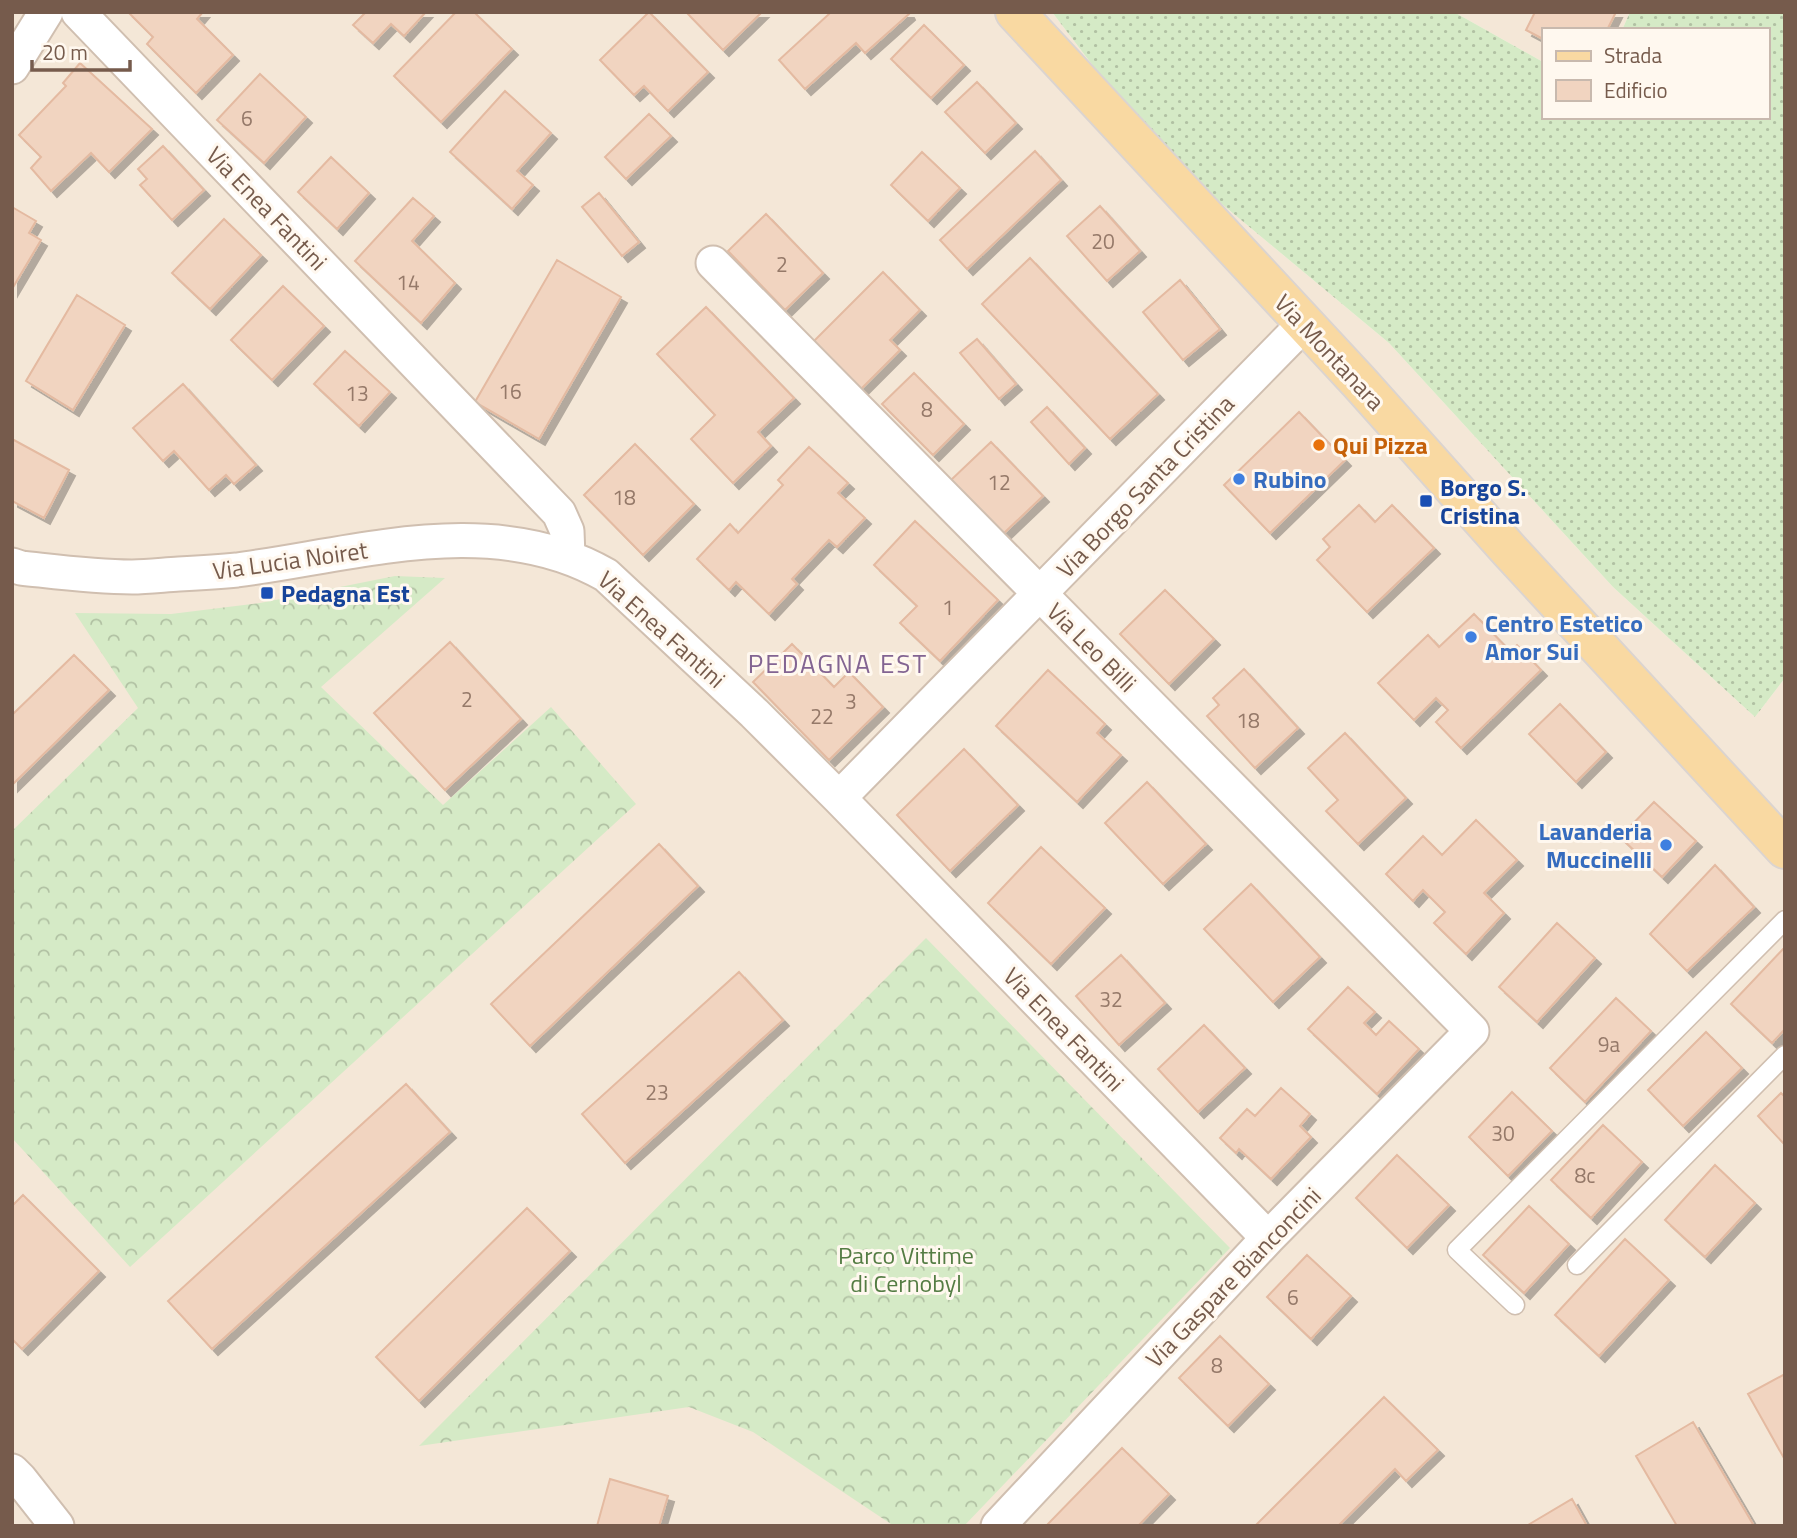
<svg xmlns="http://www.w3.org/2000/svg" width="1797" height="1538" viewBox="0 0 1797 1538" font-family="'Titillium Web',sans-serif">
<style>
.residential{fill:#f4e7d7}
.grass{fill:url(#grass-dots)}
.forest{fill:url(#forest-crowns)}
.building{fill:#f1d4c0;stroke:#e4baa1;stroke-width:2;filter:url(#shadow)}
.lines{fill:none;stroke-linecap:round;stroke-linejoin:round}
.lane-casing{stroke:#d0bfb0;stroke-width:21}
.street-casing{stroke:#d0bfb0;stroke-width:37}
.primary-casing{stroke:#dbd4d0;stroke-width:42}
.lane{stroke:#fff;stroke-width:18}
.street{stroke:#fff;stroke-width:33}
.primary{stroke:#f9d9a2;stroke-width:38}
.food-dot{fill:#e8710a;stroke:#fff8ef;stroke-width:2.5}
.shop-dot{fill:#3f7fe0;stroke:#fff8ef;stroke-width:2.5}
.transit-dot{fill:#1a4fb4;stroke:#fff8ef;stroke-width:2.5}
.labels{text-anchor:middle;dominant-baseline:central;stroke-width:6;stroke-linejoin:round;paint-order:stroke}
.number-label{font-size:21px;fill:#957969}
.street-label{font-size:24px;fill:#765b4c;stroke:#fff8ef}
.food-label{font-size:24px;font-weight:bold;fill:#c56008;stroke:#fff8ef;text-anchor:start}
.shop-label{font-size:24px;font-weight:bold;fill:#366cbe;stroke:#fff8ef;text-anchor:start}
.transit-label{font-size:24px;font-weight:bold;fill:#164399;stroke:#fff8ef;text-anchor:start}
.park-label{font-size:24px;fill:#547c43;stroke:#fff8ef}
.neighbourhood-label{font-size:26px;letter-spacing:2px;fill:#836492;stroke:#fff8ef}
</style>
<defs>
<pattern id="grass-dots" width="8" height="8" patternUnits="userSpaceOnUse" patternTransform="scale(1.75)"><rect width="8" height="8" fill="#d5eac6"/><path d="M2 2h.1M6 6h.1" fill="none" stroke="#b1c1a3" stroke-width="1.8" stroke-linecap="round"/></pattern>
<pattern id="forest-crowns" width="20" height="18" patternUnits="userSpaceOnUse" patternTransform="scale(1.75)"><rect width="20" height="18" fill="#d5eac6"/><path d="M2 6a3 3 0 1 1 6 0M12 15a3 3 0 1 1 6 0" fill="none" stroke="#b1c1a3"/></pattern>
<filter id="shadow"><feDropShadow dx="6" dy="6" stdDeviation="0" flood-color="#0004"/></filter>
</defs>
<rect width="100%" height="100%" fill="#fcf5e8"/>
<!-- residential -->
<path class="residential" d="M12 12H1052L1157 150 1389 343 1613 587 1755 717 1785 678V1526H12Z
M1454 12H1630L1622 30H1543V62Z"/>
<!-- grass -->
<path class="grass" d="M1052 12H1454L1543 62V117H1767V30H1622L1630 12H1785V678L1755 717 1613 587 1389 343 1157 150Z"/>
<!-- forest -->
<path class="forest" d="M395 576 445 578 321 687 443 805 551 707 636 804 130 1267 12 1138V831L138 708 75 613 171 614 260 603Z
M926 938 1230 1248 964 1526H894L753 1432 689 1407 419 1446Z"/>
<!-- building -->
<path class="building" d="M128 12H203L197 19 233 55 196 93 147 44 153 37Z
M366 12H426L404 36 391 24 373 43 353 25Z
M456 12H474L512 49 441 122 394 76Z
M649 12 708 72 668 111 644 86 634 95 600 60Z
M686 12H762L723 50Z
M828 12H908L909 14 865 53 856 43 805 89 779 60 829 14Z
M1535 12H1616L1607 30H1543V39L1526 30Z
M924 25 964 65 931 98 891 59Z
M80 63 152 129 109 172 91 153 51 191 31 168 41 157 19 135 66 86 63 83Z
M260 74 306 117 264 163 217 120Z
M977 82 1016 123 985 153 945 112Z
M505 91 551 133 517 171 533 185 512 209 450 152Z
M649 114 671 136 626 179 605 157Z
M163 146 204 190 172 220 140 185 147 179 138 169Z
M1035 151 1061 180 967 269 940 240Z
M922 152 960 188 928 221 891 185Z
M331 157 369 193 337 229 298 192Z
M599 193 639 242 622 256 582 207Z
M413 198 434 216 412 241 455 283 421 323 355 261Z
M1100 206 1140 251 1107 281 1067 236Z
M12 207 36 221 29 233 41 240 12 289Z
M766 214 823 273 785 310 728 251Z
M224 219 261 255 210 309 172 273Z
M1030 258 1158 394 1110 439 982 304Z
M557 260 621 297 539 439 475 402Z
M883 272 920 310 890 340 900 350 861 389 814 341Z
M1180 280 1220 329 1183 360 1143 312Z
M283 286 324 326 272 380 231 340Z
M77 295 125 325 73 410 26 381Z
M706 307 794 398 758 432 771 446 733 483 691 439 715 415 657 354Z
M977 339 1016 384 999 399 960 353Z
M345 351 390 392 359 426 314 384Z
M914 373 964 424 933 455 882 404Z
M183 384 256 465 234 484 226 475 209 490 174 451 163 461 133 428Z
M1047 407 1085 448 1069 464 1031 422Z
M1299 412 1345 460 1270 533 1224 485Z
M12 439 69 470 44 518 12 501Z
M991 442 1043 496 1003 534 951 480Z
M635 444 694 504 643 555 584 495Z
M809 447 848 483 838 493 865 518 837 547 829 540 792 579 797 584 769 614 736 582 729 590 697 559 730 524 738 533 783 485 778 480Z
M1359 505 1375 522 1392 505 1434 548 1367 612 1317 560 1330 547 1323 539Z
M915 521 998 600 940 661 900 623 917 606 874 565Z
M1165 590 1214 639 1169 684 1120 634Z
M1474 614 1510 651 1517 645 1541 670 1461 748 1436 722 1448 710 1436 698 1414 720 1378 683 1428 635 1439 647Z
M450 642 521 719 445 790 374 713Z
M792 644 834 687 849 672 883 707 829 760 753 682Z
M74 655 109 690 12 785V715Z
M1244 669 1298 728 1255 768 1207 716 1219 705 1213 698Z
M1048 670 1105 724 1097 733 1121 755 1077 802 996 726Z
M1560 704 1606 752 1576 782 1529 734Z
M1345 733 1406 798 1358 844 1326 811 1338 800 1308 768Z
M964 749 1018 805 950 871 897 815Z
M1147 782 1206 844 1163 884 1105 823Z
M1654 802 1696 841 1662 877 1620 837Z
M1476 820 1517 860 1484 893 1504 913 1466 954 1434 923 1445 912 1423 890 1413 901 1386 874 1423 836 1442 855Z
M659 844 698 886 530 1046 491 1004Z
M1041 847 1105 908 1051 964 988 903Z
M1715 865 1754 907 1687 971 1650 934Z
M1251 884 1320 957 1273 1002 1204 929Z
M1557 923 1595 958 1537 1022 1499 987Z
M1785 947V1029L1772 1043 1731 1004Z
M1121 955 1165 1003 1119 1045 1076 996Z
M739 972 783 1020 625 1163 582 1114Z
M1348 987 1375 1012 1364 1023 1376 1035 1389 1021 1419 1049 1377 1094 1308 1029Z
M1616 998 1651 1031 1585 1102 1550 1068Z
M1204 1025 1245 1068 1198 1112 1158 1069Z
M1706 1032 1742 1068 1683 1126 1648 1090Z
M406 1084 450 1132 212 1349 168 1301Z
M1281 1088 1310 1114 1300 1126 1311 1137 1271 1179 1239 1149 1236 1153 1220 1138 1247 1109 1255 1116Z
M1512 1092 1552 1131 1508 1176 1469 1137Z
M1781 1093 1785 1097V1145L1758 1116Z
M1603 1125 1642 1162 1591 1218 1551 1180Z
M1397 1155 1449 1205 1407 1248 1356 1198Z
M1715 1165 1755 1203 1705 1257 1665 1220Z
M23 1195 99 1271 22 1349 12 1339V1206Z
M1529 1206 1569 1244 1524 1293 1483 1255Z
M527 1208 570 1251 419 1401 376 1357Z
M1625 1239 1669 1280 1599 1356 1555 1315Z
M1307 1255 1351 1296 1311 1339 1267 1297Z
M1220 1336 1269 1384 1228 1426 1179 1378Z
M1785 1374V1460L1748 1394Z
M1384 1397 1438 1450 1406 1481 1395 1469 1338 1526H1255Z
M1693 1422 1754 1526H1677L1636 1456Z
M1122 1448 1169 1494 1138 1526H1046Z
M610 1479 668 1496 659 1526H597Z
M1572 1499 1587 1526H1528V1525Z"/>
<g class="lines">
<!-- lane casing -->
<g class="lane-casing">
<path id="lane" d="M1577 1265 1785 1055
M1515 1305 1457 1250 1785 920"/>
</g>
<!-- street casing -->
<g class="street-casing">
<path id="street" d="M78 12 559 513 567 531 568 556
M12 67 46 12
M713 263 1472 1031 1268 1238 998 1526
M12 565 21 568C58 572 94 577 132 577 147 577 163 575 179 574 199 573 218 572 237 570 358 554 493 510 606 575L754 713 839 798 1268 1238
M839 798 1304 324
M12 1471 20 1479 57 1526"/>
</g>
<!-- primary casing -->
<g class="primary-casing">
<path id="primary" d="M1015 12 1359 382 1509 550 1785 849"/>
</g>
<!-- lane -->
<use href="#lane" class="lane"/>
<!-- street -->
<use href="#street" class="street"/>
<!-- primary -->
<use href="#primary" class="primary"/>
</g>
<!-- markers -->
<circle class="food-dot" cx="1319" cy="445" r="7"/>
<g class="shop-dot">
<circle cx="1239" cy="479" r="7"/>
<circle cx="1471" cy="637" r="7"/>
<circle cx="1666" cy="845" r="7"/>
</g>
<g class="transit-dot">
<rect x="1419" y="494" width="14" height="14" rx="3.5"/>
<rect x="260" y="586" width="14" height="14" rx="3.5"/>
</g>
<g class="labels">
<!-- number labels -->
<g class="number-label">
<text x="247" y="118">6</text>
<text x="1103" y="241">20</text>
<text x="782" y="264">2</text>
<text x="408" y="282">14</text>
<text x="510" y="391">16</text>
<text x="357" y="393">13</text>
<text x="927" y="409">8</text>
<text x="999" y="482">12</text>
<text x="624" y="497">18</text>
<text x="948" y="607">1</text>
<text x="467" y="699">2</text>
<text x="851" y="701">3</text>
<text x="822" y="716">22</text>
<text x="1248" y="720">18</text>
<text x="1111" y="999">32</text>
<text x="1609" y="1044">9a</text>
<text x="657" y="1092">23</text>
<text x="1503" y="1133">30</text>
<text x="1585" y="1175">8c</text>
<text x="1293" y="1297">6</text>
<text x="1217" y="1365">8</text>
</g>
<!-- street labels -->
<g class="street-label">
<text transform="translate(267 208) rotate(46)">Via Enea Fantini</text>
<text transform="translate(1330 352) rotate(47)">Via Montanara</text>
<text transform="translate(1145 486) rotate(-46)">Via Borgo Santa Cristina</text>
<text transform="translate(290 560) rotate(-8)">Via Lucia Noiret</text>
<text transform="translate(662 629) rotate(42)">Via Enea Fantini</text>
<text transform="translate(1092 647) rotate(45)">Via Leo Billi</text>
<text transform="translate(1064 1029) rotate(46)">Via Enea Fantini</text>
<text transform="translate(1233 1277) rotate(-46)">Via Gaspare Bianconcini</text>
</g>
<!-- food labels -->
<g class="food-label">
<text x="1333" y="445">Qui Pizza</text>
</g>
<!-- shop labels -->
<g class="shop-label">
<text x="1253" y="479">Rubino</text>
<text x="1485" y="623">Centro Estetico<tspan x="1485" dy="28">Amor Sui</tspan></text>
<text x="1652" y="831" text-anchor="end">Lavanderia<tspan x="1652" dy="28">Muccinelli</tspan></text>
</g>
<!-- transit labels -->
<g class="transit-label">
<text x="1440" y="487">Borgo S.<tspan x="1440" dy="28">Cristina</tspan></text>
<text x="281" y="593">Pedagna Est</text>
</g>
<!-- park labels -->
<g class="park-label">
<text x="906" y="1255">Parco Vittime<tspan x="906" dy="28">di Cernobyl</tspan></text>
</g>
<!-- neighbourhood labels -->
<g class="neighbourhood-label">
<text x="838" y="663">PEDAGNA EST</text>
</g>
</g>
<!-- border -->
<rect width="1797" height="1538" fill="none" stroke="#765b4c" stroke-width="28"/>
<!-- legend -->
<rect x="1542" y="28" width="228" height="91" fill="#fff8ef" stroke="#c8b9ae" stroke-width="2"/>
<rect x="1556" y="51" width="35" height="10" fill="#f9d9a2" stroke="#c8b9ae" stroke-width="2"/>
<text x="1604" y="63" font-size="21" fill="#765b4c">Strada</text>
<rect x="1556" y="80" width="35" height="21" fill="#f1d4c0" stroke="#c8b9ae" stroke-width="2"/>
<text x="1604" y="98" font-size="21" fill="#765b4c">Edificio</text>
<!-- scale -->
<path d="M32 60v10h98v-10" fill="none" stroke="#765b4c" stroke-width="3.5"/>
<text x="42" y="60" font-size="21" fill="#765b4c" stroke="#fff8ef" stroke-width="5" paint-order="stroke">20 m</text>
</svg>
